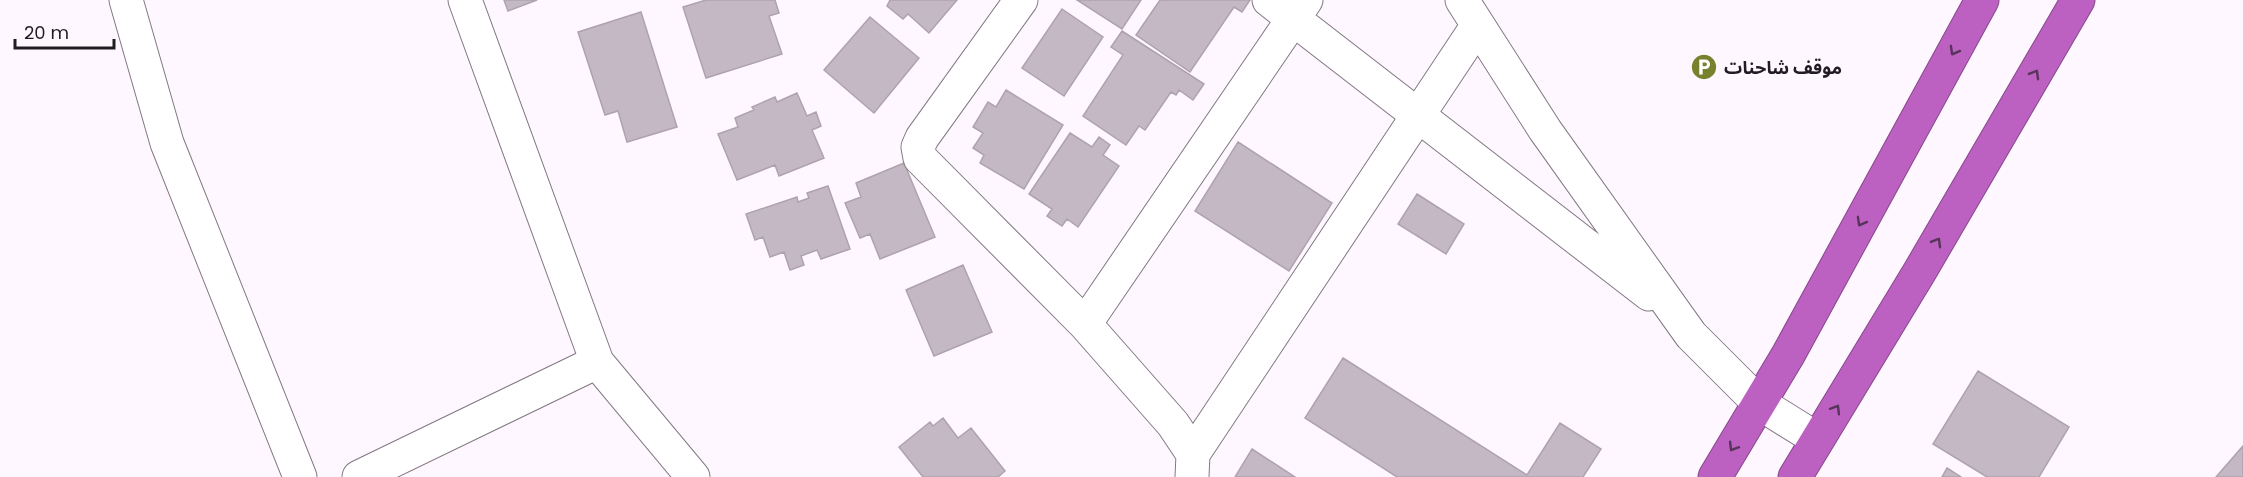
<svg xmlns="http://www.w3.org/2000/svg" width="2243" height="477" viewBox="0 0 2243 477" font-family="Poppins,'Noto Sans Arabic',sans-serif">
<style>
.building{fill:#c4b8c5;stroke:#aea2ae;stroke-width:1.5}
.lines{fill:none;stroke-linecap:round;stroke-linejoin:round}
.minor-casing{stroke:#837884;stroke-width:35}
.highway-casing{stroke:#86498a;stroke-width:35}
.minor{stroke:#fff;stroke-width:33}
.highway{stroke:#bc61c2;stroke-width:33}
.oneway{stroke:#573459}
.labels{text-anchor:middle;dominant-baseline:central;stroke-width:4.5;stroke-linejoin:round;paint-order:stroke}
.poi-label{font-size:18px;font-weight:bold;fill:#211c21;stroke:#fff7ff;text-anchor:start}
</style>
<rect width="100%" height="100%" fill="#fff7ff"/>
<!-- building -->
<path class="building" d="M504 0H537L508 11Z
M706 0H775L779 13 769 16 782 54 706 78 683 7Z
M890 0H957L929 33 908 14 903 19 887 6Z
M1077 0H1141L1122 29Z
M1160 0H1250L1242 12 1234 7 1190 72 1136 35Z
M1062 9 1103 37 1064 96 1022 68Z
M641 12 677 127 627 142 618 111 605 115 578 32Z
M870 17 919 58 874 113 824 70Z
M1122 31 1204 84 1193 100 1179 90 1176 95 1171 92 1145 130 1139 126 1126 145 1083 116 1123 55 1111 47Z
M1006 90 1063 125 1024 189 980 163 984 155 973 148 983 133 973 127 988 102 996 107Z
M797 93 807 116 816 112 821 126 812 130 824 158 779 176 775 165 737 180 718 134 738 127 735 118 754 110 752 107 775 97 777 102Z
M1070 133 1092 147 1099 137 1110 145 1103 155 1119 166 1078 227 1067 219 1062 226 1047 216 1052 209 1029 194Z
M1238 142 1332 203 1289 271 1195 211Z
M904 163 935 237 880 259 870 234 860 238 845 203 861 197 856 183Z
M828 186 850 249 821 259 817 250 801 256 804 265 790 270 784 252 770 257 763 237 755 240 746 214 797 197 798 202 809 198 807 193Z
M1417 194 1464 224 1446 254 1398 224Z
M963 265 992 332 934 356 906 290Z
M1343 358 1527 475 1560 423 1601 449 1583 477H1397L1305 418Z
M1978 371 2069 427 2039 477H1987L1933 444Z
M943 418 958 438 971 428 1005 471 998 477H923L899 447 930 422 933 426Z
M2243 446V477H2216Z
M1252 449 1295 477H1235Z
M1947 468 1961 477H1942Z"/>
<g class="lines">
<!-- minor casing -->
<g class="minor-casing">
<path id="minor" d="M126 0 167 143 300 477
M465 0 597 362 693 477
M1021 0 922 138 918 147 920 158 1085 324 1173 424 1193 454 1192 477
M1269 0 1649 294
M1462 0 1545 130 1691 335 1759 403 1817 439
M1085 324 1306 0
M1193 454 1478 25
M359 477 597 362"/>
</g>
<!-- highway casing -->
<g class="highway-casing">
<path id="highway" d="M1715 477 1788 355 1982 0
M1795 477 1920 271 2078 0"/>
</g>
<!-- minor -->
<use href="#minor" class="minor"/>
<!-- highway -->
<use href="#highway" class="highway"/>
</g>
<!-- one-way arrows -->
<defs><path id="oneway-chevron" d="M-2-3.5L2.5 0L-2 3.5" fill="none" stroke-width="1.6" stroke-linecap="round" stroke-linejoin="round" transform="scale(1.5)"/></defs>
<g class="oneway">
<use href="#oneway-chevron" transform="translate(1954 51) rotate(119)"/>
<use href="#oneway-chevron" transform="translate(2035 74) rotate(-60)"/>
<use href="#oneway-chevron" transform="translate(1861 222) rotate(119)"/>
<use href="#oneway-chevron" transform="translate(1937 242) rotate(-60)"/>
<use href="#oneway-chevron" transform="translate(1836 409) rotate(-59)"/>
<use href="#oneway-chevron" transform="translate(1733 447) rotate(121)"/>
</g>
<!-- icons -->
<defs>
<g id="parking-disc" transform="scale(1.35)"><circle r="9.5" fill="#78812d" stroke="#fff7ff"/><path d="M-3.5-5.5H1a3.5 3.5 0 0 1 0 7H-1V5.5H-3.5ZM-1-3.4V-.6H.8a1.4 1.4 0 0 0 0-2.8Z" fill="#fff"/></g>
</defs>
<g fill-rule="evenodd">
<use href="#parking-disc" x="1704" y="67"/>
</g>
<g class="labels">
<!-- poi labels -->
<g class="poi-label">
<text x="1724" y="67">موقف شاحنات</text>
</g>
</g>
<!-- scale -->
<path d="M15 39v9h99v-9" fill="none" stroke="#211c21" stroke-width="3"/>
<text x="24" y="39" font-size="18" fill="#211c21" stroke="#fff7ff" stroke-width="4.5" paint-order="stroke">20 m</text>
</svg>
